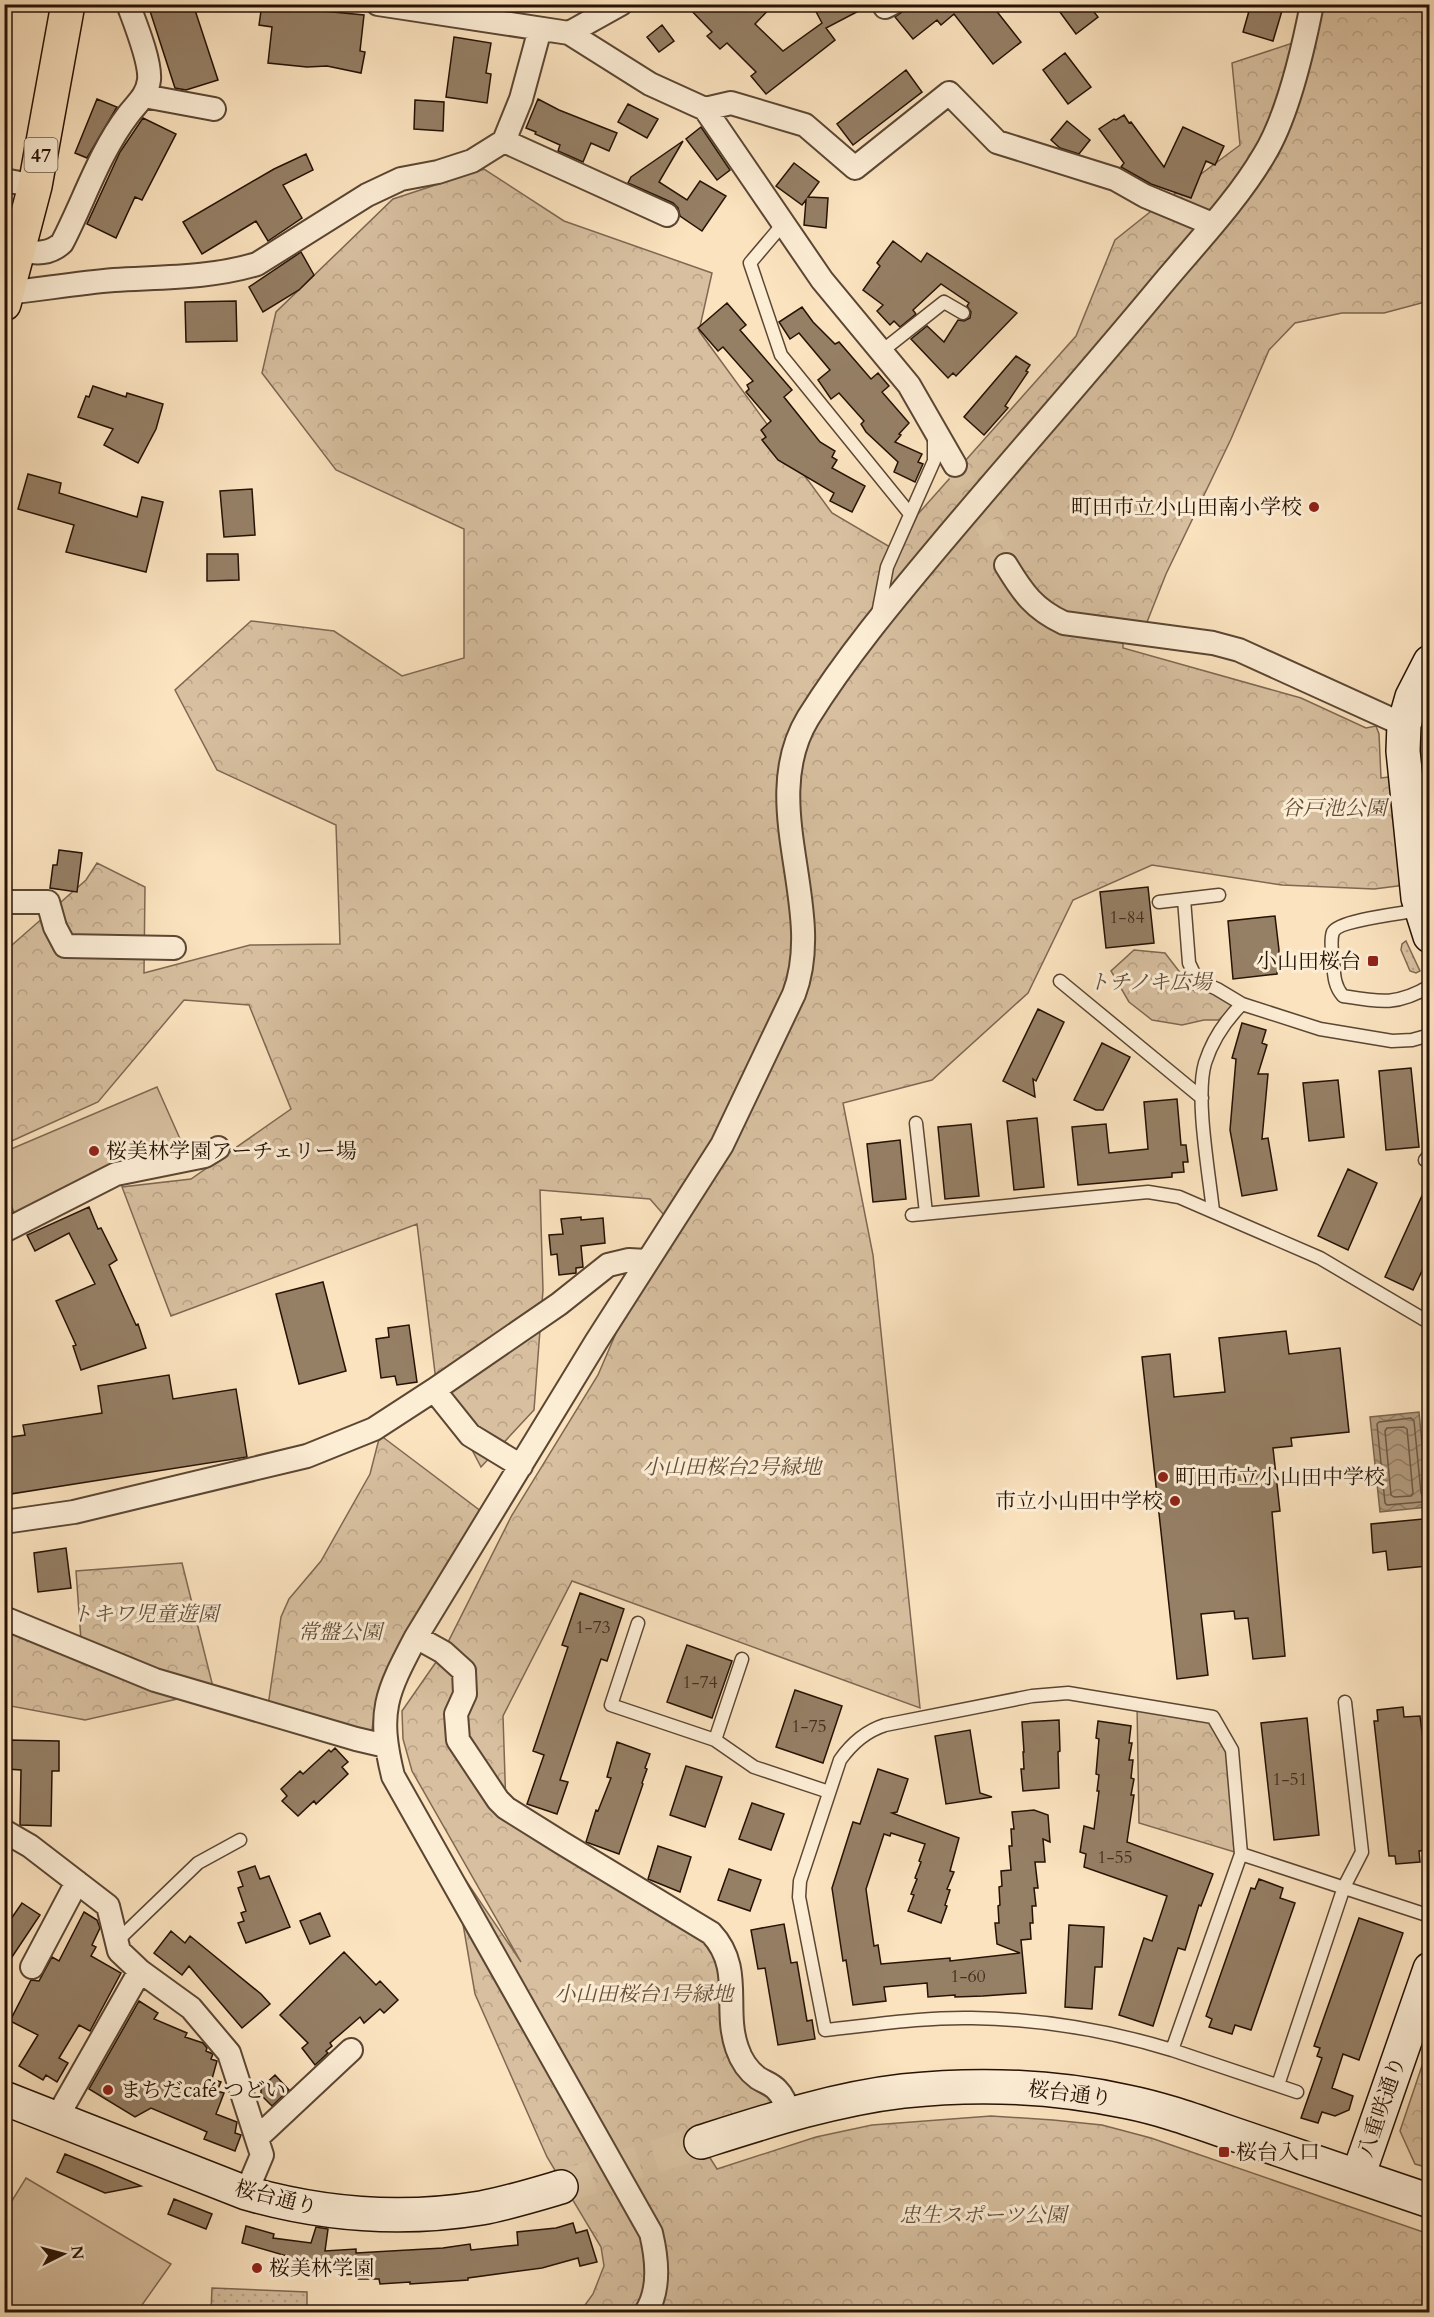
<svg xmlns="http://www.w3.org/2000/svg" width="1434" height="2317" viewBox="0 0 1434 2317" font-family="Cardo,'Noto Serif JP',serif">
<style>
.grass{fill:url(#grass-dots);stroke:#7e6852;stroke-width:1.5}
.forest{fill:url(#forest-crowns);stroke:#7e6852;stroke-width:1.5}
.pitch{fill:#d7bf9f;stroke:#7e6852;stroke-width:1.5}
.water{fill:url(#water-waves);stroke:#7b654e;stroke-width:1.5}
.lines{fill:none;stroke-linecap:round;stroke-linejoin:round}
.shore{stroke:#6c5742;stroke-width:1.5}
.building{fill:#957f65;stroke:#261204;stroke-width:1.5}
.street-tunnel{stroke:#dbc4a3;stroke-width:22;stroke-dasharray:22 11;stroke-linecap:butt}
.secondary-tunnel{stroke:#dbc4a3;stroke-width:33;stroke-dasharray:33 16;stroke-linecap:butt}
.lane-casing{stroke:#5b4633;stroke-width:15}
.street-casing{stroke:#5b4633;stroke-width:26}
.secondary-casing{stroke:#261204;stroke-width:36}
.primary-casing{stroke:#261204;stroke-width:36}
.lane{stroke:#fcedd5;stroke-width:12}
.street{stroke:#fcedd5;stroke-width:22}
.secondary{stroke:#fcedd5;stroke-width:33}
.primary{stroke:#fbe3bf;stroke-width:33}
.poi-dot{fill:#8f2418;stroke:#fcedd5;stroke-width:2}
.labels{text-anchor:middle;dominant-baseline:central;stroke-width:6;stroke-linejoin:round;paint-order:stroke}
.number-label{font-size:18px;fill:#422d1c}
.shield{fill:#fcedd5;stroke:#665443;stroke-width:1.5}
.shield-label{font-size:20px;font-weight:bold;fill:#261204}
.poi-label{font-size:21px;fill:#261204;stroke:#fcedd5;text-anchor:start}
.park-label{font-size:21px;font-style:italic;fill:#644f3a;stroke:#fcedd5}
.street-label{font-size:21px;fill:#261204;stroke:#fcedd5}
</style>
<defs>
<pattern id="grass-dots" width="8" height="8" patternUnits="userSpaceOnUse" patternTransform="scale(1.5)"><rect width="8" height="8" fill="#d7bf9f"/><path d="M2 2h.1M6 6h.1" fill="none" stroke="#b8a387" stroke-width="1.8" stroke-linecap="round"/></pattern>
<pattern id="forest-crowns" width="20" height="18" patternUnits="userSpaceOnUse" patternTransform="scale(1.5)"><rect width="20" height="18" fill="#d7bf9f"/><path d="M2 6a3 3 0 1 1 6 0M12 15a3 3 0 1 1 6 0" fill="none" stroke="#b8a387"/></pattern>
<pattern id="water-waves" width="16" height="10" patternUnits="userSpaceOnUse" patternTransform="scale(1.5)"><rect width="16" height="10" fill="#b39c7f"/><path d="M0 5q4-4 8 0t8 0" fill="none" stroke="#917e66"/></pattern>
</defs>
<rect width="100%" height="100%" fill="#fbe3bf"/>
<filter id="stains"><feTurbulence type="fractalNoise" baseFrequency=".00333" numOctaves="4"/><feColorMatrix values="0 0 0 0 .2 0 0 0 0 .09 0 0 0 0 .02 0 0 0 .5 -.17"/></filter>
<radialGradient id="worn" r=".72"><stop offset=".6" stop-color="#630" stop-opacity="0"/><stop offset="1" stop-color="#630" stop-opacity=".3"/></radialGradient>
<!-- grass -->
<path class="grass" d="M1406 941 1420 971 1416 973 1410 971 1401 950 1402 944Z
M212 2288 307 2292V2312H211Z"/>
<!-- forest -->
<path class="forest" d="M1312 5H1429V301L1384 313H1342L1295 323 1269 350 1231 439 1166 574 1147 622 1123 624V648L1301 698 1366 728 1376 726 1379 734 1381 778 1429 772 1427 752 1429 726V882L1374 889 1282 885 1152 865 1073 900 1028 993 932 1080 843 1103 873 1255 920 1708 572 1581 503 1716 506 1808 711 1933 734 2032 783 2097 700 2142 717 2169 816 2137 872 2125 991 2116 1053 2120 1102 2125 1151 2138 1429 2234V2312H580L593 2294 604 2266 601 2247 547 2157 475 1994 452 1860 521 1962 412 1771 403 1739 402 1711 443 1652 512 1515 598 1375 647 1261 671 1223 650 1199 540 1190 543 1290 534 1410 481 1467 436 1381 417 1224 171 1316 122 1187 191 1179 291 1109 249 1005 184 1000 98 1102 5 1144 4 952 86 880 97 863 145 887 144 973 250 945 340 944 336 825 217 770 175 690 251 621 334 631 402 676 464 658V529L336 470 262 373 276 312 393 199 484 169 564 221 712 273 699 331 832 513 900 553 918 514 1076 336 1115 240 1150 212 1240 145 1232 63 1305 39Z
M1134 950 1165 953 1195 992 1217 989 1242 1004 1226 1020H1204L1182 1025 1152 1020 1129 1002 1111 971Z
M380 1435 482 1512 389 1666 376 1701 372 1730 361 1734 268 1706 281 1617 289 1599 321 1561 370 1474Z
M182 1563 213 1687 155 1671 81 1640 76 1571Z
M4 1630 186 1697 85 1720 5 1705Z
M1137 1705 1213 1717 1232 1750 1241 1854 1139 1823Z
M1429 2045 1430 2168H1429L1415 2164 1400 2131Z"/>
<!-- pitch -->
<path class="pitch" d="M157 1087 185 1150 15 1216 5 1187 4 1152Z
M26 2178 171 2264 137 2312H5V2212Z"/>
<!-- water -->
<path class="water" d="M1419 1412 1428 1507 1380 1512 1370 1417Z"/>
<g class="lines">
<!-- shore -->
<path class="shore" d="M1411 1418 1414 1421 1421 1493 1424 1500 1421 1502 1387 1505 1385 1503 1377 1424 1379 1422Z
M1404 1427 1407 1429 1413 1493 1411 1496 1394 1497 1391 1495 1385 1431 1387 1428Z"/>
</g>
<!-- building -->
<path class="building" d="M170 4H193L218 80 186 90 175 88 150 11Z
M262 4H324L323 11 364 15 360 51 365 52 361 73 327 66 307 67 268 63 272 27 259 25Z
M685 4H774L755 24 783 51 822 23 812 4H872L826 28 835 40 766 94 751 76 756 72 727 43 720 49 707 36 712 32Z
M906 4H991L1021 42 993 64 954 14 941 25 937 20 913 39 895 17 902 12Z
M1054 4H1088L1098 17 1076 34Z
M1251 4H1284L1273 41 1243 32Z
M662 25 674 41 659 52 647 37Z
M454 37 491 43 486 73 491 74 487 103 446 97Z
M1065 53 1091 87 1068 104 1043 70Z
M906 70 922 92 853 145 837 124Z
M97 99 117 107 87 158 75 153Z
M538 99 559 110 617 133 609 151 591 143 583 162 558 151 560 145 535 134 536 132 526 128Z
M415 100 444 102 443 131 414 129Z
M628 104 658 119 647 138 618 122Z
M1124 115 1129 123 1131 122 1164 167 1183 127 1224 146 1215 165 1206 161 1191 198 1151 184 1121 167 1124 163 1099 129 1114 119 1116 120Z
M143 118 176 134 142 200 135 197 116 238 87 224 120 152Z
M1067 121 1090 140 1079 154 1060 148 1051 140Z
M701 127 730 170 717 180 686 139Z
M683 141 659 182 687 200 700 181 726 196 702 231 680 216 678 208 673 203 628 183 631 177Z
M306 154 313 170 283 185 302 218 268 241 256 221 202 254 183 222 274 169Z
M794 163 819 182 808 197 828 198 826 228 804 225 806 200 802 205 776 186Z
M893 241 921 262 927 253 1017 313 956 376 953 373 948 378 911 339 927 326 944 342 958 320 964 321 970 318 971 312 967 306 969 303 941 284 913 310 916 314 900 327 894 321 890 325 877 311 883 305 863 290 880 266 877 263Z
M301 252 314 275 299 290 263 312 249 287Z
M236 301 237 341 186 342 185 302Z
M727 303 746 325 740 330 792 390 784 397 820 442 835 451 832 457 837 460 832 468 865 486 852 512 830 501 834 493 778 460 762 440 766 437 761 430 771 421 746 392 749 389 747 385 753 381 723 347 718 351 698 328Z
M802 307 813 322 835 344 839 342 871 379 878 373 889 386 882 392 909 423 899 434 901 435 895 442 922 454 918 462 923 464 915 482 894 472 898 462 866 432 861 424 864 421 839 393 831 399 818 380 830 370 799 333 790 339 779 322Z
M1016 356 1030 365 1026 371 1028 372 1005 406 1008 408 984 435 964 417Z
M93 386 126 397 127 393 163 404 156 429 138 463 104 445 113 429 78 417 86 396 89 397Z
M28 474 61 483 59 493 137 517 142 497 163 502 146 572 66 552 74 525 18 509Z
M252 489 255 535 224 537 220 491Z
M207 554H238L239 580 207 581Z
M59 850 82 853 77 892 50 888 53 865H57Z
M1148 887 1154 943 1106 948 1100 892Z
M1275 916 1279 950 1277 974 1233 979 1228 921Z
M1038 1009 1064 1022 1036 1081 1033 1079 1035 1097 1003 1081Z
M1242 1023 1266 1030 1262 1043 1267 1045 1258 1074H1268L1262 1139 1268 1138 1277 1190 1242 1196 1230 1130 1236 1059 1232 1058Z
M1102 1043 1130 1057 1103 1110H1096L1074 1100Z
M1411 1068 1419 1147 1386 1150 1379 1071Z
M1338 1080 1344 1137 1309 1141 1303 1083Z
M1177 1099 1181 1145H1186L1188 1162H1183L1184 1172 1172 1173V1177L1078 1185 1072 1127 1106 1124 1109 1153 1148 1149 1144 1102Z
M1037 1118 1044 1187 1014 1190 1007 1121Z
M971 1124 979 1196 945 1199 938 1127Z
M900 1140 906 1199 873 1202 867 1144Z
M1348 1169 1377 1183 1348 1250 1318 1236Z
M1430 1178V1254L1413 1290 1385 1277Z
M89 1207 98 1229 101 1228 117 1260 109 1265 136 1325 138 1324 146 1348 81 1370 73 1346 76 1345 56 1301 95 1284 69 1233 35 1251 27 1235Z
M581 1217V1220L603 1218 605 1243 581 1246 583 1267 576 1268V1273L559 1275 557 1254 551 1255 549 1235 563 1234 561 1219Z
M323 1282 346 1371 299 1384 276 1294Z
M409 1325 417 1382 397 1385 395 1376 381 1378 376 1339 389 1337 388 1328Z
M1286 1331 1289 1354 1340 1348 1349 1432 1291 1438 1292 1446 1273 1448 1280 1511 1272 1512 1285 1656 1253 1659 1248 1618 1235 1619 1234 1611 1201 1614 1208 1675 1177 1679 1142 1357 1170 1354 1174 1397 1225 1392 1219 1338Z
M169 1375 173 1399 236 1389 247 1457 4 1495V1438L25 1435 23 1425 102 1413 98 1386Z
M1423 1519 1427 1566 1388 1570 1386 1551 1373 1553 1371 1524Z
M66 1548 71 1588 38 1592 34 1553Z
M580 1593 624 1609 607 1661 601 1659 560 1780 568 1782 557 1814 527 1804 544 1755 533 1751 568 1647 562 1645Z
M687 1645 732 1661 712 1718 667 1702Z
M795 1690 842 1706 823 1763 776 1747Z
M1403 1707 1404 1717 1420 1716 1430 1796V1850L1419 1851 1420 1862 1396 1864 1395 1856H1389L1374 1721H1378L1377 1710Z
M1307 1718 1319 1835 1274 1840 1261 1723Z
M1059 1720 1060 1751 1058 1752 1059 1788 1023 1791 1021 1769H1024L1023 1752H1024L1022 1722Z
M1098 1721 1131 1726 1129 1743H1132L1129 1760H1133L1131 1778 1134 1779 1131 1795H1134L1127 1842 1213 1874 1201 1906 1199 1905 1185 1950 1178 1948 1153 2026 1119 2015 1144 1938 1152 1941 1167 1896 1084 1867 1086 1854 1080 1852 1084 1826 1094 1829 1099 1791H1097L1099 1775 1096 1774 1099 1739 1096 1738Z
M970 1730 980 1793 992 1797 946 1804 935 1736Z
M8 1740 59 1741V1771H52L51 1826 20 1825 21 1770 7 1769Z
M617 1742 650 1754 645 1768 647 1769 642 1783 643 1784 619 1854 586 1842 596 1810 598 1811 611 1778 607 1777Z
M335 1748 348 1762 342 1767 348 1774 316 1804 314 1801 298 1816 282 1801 287 1796 281 1789 300 1771 303 1774 329 1750 331 1752Z
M686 1766 722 1777 705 1827 670 1815Z
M878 1769 908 1779 897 1812 892 1813 959 1838 950 1871 954 1872 947 1889 950 1890 945 1905 947 1906 941 1923 908 1911 914 1895 911 1894 917 1879 915 1878 921 1862 919 1861 925 1844 891 1833 890 1836 884 1834 866 1889 874 1946 878 1945 881 1964 950 1958V1961L1020 1953 997 1944 995 1923H999L998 1906 1000 1905 999 1887 1002 1886 1001 1871 1011 1870 1009 1846H1012L1011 1829H1014L1012 1812 1034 1810 1048 1815 1050 1842 1043 1839 1045 1862H1035L1038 1888H1034L1036 1906H1032L1033 1923H1030L1031 1939 1021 1940 1026 1993 983 1996 955 1997V1995L928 1997 927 1983 884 1987 886 2001 853 2005 846 1960 843 1961 832 1888 853 1822 860 1824Z
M752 1803 784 1814 771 1850 739 1839Z
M658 1846 691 1857 680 1892 648 1879Z
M255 1866 260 1879 269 1876 290 1927 246 1943 238 1923 244 1921 241 1913 246 1911 238 1888 243 1886 238 1872Z
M729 1869 761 1880 750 1911 718 1900Z
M1259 1879 1283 1888 1280 1898 1295 1903 1251 2030 1235 2025 1232 2034 1209 2027 1212 2019 1206 2016 1251 1888 1255 1889Z
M22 1903 40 1915 4 1969V1929Z
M84 1912 97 1920 100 1928 92 1945 96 1947 91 1956 121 1973 90 2031 79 2025 59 2058 68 2063 57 2082 46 2075 43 2080 19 2066 38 2035 10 2021 31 1980 39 1981 52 1957 59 1961Z
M320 1913 330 1936 310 1944 300 1921Z
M1359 1918 1403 1933 1359 2060 1343 2054 1332 2088 1353 2096 1349 2110 1335 2116 1322 2112 1318 2123 1301 2118 1322 2058 1317 2056 1320 2048 1314 2046Z
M784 1924 791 1963 797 1962 807 2021 812 2020 815 2039 778 2045 765 1968 758 1969 751 1930Z
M1069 1925 1104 1927 1102 1967H1095L1092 2009 1065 2007Z
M171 1931 185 1943 190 1936 261 1994 270 2004 242 2028 189 1966 182 1975 154 1953Z
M344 1952 376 1985 380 1981 398 2000 384 2013 380 2009 364 2023 360 2017 330 2043 332 2046 326 2051 328 2053 315 2065 302 2048 308 2043 280 2015Z
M139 2001 158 2013 154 2019 187 2033 185 2037 203 2043 207 2048 206 2051 213 2054 211 2059 217 2061 212 2079 221 2082 217 2091 224 2093 216 2114 237 2122 235 2133 241 2135 235 2151 204 2139 207 2132 198 2128 151 2108 135 2117 89 2089Z
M275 2075 289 2090 272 2106 261 2095V2088Z
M65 2154 97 2167 141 2186 105 2193 57 2172Z
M174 2199 212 2214 206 2229 168 2214Z
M573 2223 576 2233 587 2230 597 2262 580 2266 578 2258 542 2268 468 2278V2280L410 2284V2282L380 2284 379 2279H358V2274L340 2275V2271H333V2266L294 2260V2258L242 2243 246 2226 274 2234 273 2238 311 2243 316 2227 328 2229 325 2251 356 2249V2253L443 2248 470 2244 471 2250 518 2245 517 2232 556 2228Z"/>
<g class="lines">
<!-- street-tunnel -->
<path class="street-tunnel" d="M955 465 1006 565"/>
<!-- secondary-tunnel -->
<path class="secondary-tunnel" d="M561 2187 701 2142"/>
<!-- lane casing -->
<g class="lane-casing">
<path id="lane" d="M783 224 750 263 781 355 910 514
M882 351 944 302 963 313
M878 614 887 567 934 461V439
M1184 899 1189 963 1197 980 1217 989 1242 1004
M1159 902 1219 895
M1420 910C1405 913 1339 920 1333 932 1330 940 1332 953 1333 961 1334 974 1334 986 1343 996 1379 1002 1397 1006 1430 986
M1060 981 1202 1098
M916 1123 926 1213
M1425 1160 1430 1154
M1213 1211C1209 1173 1195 1097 1205 1063 1212 1041 1226 1020 1242 1004L1320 1029 1392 1041 1412 1040 1430 1035
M912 1215 1148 1192 1179 1197 1320 1258 1430 1323
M638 1623 611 1705 715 1740 754 1767 829 1792
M1068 1693 1213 1717 1232 1750 1241 1854 1172 2050C1107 2030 1040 2019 972 2018 923 2017 873 2025 825 2030L799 1897 800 1881 840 1760C852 1743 866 1731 885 1725L1032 1696Z
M715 1740 742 1659
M1241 1854 1430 1916
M116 1942 198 1863 240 1840
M1172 2050 1297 2092
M1278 2085 1344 1887 1362 1852 1345 1702"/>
</g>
<!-- street casing -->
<g class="street-casing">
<path id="street" d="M378 4 569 33 650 84 705 109 822 280 909 385 955 465
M885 7 891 4
M569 33 621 4
M144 96 214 109
M705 109 731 103 805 125 855 168 949 93 997 142 1115 179 1145 196 1212 224
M504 141 667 215
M4 180 35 186
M19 251C36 253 49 255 62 243 84 201 99 153 128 115 137 103 147 96 149 80 151 62 135 23 128 4
M7 293C43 289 78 283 114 280 162 277 211 278 257 264L367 195 401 179 438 172 472 161 504 141 521 99 540 29
M1006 565C1023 593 1034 609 1064 623L1213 643 1239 650 1404 725
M4 902H48L55 927 65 946 174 948
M4 1231 116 1174 205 1156 218 1148
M434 1390 470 1435 521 1466
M4 1522 74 1512 307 1456 374 1429 434 1390 559 1304 608 1265 629 1260 647 1261
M4 1618 155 1680 356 1739 386 1746
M416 1637 443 1652 464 1671 465 1694 456 1714 458 1740 498 1800 506 1808 562 1843 711 1933C744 1968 723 2008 737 2048 741 2060 747 2070 758 2078 764 2082 772 2084 777 2090 784 2097 786 2105 789 2114
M4 1831 30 1846 108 1906 119 1951 140 1971 191 2008 229 2053 262 2155 246 2193
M32 1967 77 1882
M56 2119 140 1971
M257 2138 351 2050
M646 2312C661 2289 657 2258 651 2233L393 1776C377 1711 386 1694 416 1637L596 1342 722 1145 794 994C827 907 756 804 808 718 846 657 893 601 939 546 1012 459 1087 375 1159 288 1193 247 1238 200 1264 155 1288 116 1303 50 1312 4"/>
</g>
<!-- secondary casing -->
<g class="secondary-casing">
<path id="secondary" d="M1430 662 1412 697 1404 725 1403 751 1418 898 1430 936
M4 2098 246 2193C323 2215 402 2221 481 2208 508 2203 534 2195 561 2187
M701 2142C767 2121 834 2099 903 2091 978 2083 1055 2086 1128 2102 1168 2110 1206 2125 1245 2138 1307 2159 1368 2180 1430 2201
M1358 2176 1430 1969"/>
</g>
<!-- primary casing -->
<g class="primary-casing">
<path id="primary" d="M4 304 35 186 68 4"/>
</g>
<!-- lane -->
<use href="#lane" class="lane"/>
<!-- street -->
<use href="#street" class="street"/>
<!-- secondary -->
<use href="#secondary" class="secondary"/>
<!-- primary -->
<use href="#primary" class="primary"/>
</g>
<!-- markers -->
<g class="poi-dot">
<circle cx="1314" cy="507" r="6"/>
<rect x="1367" y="955" width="12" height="12" rx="3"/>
<circle cx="94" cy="1151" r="6"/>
<circle cx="1163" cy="1477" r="6"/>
<circle cx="1175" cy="1501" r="6"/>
<circle cx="108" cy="2090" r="6"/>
<rect x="1218" y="2146" width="12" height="12" rx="3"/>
<circle cx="257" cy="2268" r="6"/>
</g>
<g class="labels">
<!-- number labels -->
<g class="number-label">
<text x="1127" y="917">1-84</text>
<text x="593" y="1627">1-73</text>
<text x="700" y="1682">1-74</text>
<text x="809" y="1726">1-75</text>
<text x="1290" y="1779">1-51</text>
<text x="1115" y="1857">1-55</text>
<text x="968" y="1976">1-60</text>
</g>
<!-- shield labels -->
<rect class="shield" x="24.5" y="138" width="33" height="34" rx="4.5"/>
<g class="shield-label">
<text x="41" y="155">47</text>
</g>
<!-- poi labels -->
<g class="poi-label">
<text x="1302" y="507" text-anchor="end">町田市立小山田南小学校</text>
<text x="1361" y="961" text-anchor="end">小山田桜台</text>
<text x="106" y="1151">桜美林学園アーチェリー場</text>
<text x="1175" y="1477">町田市立小山田中学校</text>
<text x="1163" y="1501" text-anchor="end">市立小山田中学校</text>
<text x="120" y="2090">まちだcafé つどい</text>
<text x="1236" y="2152">桜台入口</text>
<text x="269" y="2268">桜美林学園</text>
</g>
<!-- park labels -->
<g class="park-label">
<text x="1334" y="808">谷戸池公園</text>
<text x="1150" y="982">トチノキ広場</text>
<text x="732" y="1467">小山田桜台2号緑地</text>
<text x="145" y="1614">トキワ児童遊園</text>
<text x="340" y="1632">常盤公園</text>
<text x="644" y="1994">小山田桜台1号緑地</text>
<text x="983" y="2215">忠生スポーツ公園</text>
</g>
<!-- street labels -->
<g class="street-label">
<text transform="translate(1070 2094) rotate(7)">桜台通り</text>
<text transform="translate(1382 2107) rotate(-71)">八重咲通り</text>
<text transform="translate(276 2198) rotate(14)">桜台通り</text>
</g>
</g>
<!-- margin -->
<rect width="1434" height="2317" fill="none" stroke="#fbe3bf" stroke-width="24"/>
<rect x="6" y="6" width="1422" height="2305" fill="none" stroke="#261204" stroke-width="3"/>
<rect x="12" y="12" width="1410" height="2293" fill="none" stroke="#261204" stroke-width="1.5"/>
<!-- north arrow -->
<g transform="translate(63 2254) rotate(84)" stroke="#fcedd5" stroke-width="4.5" paint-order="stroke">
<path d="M0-4.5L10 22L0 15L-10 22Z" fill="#261204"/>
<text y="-9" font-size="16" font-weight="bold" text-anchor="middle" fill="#261204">N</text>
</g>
<rect width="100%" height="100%" filter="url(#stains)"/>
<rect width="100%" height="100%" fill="url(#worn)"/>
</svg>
